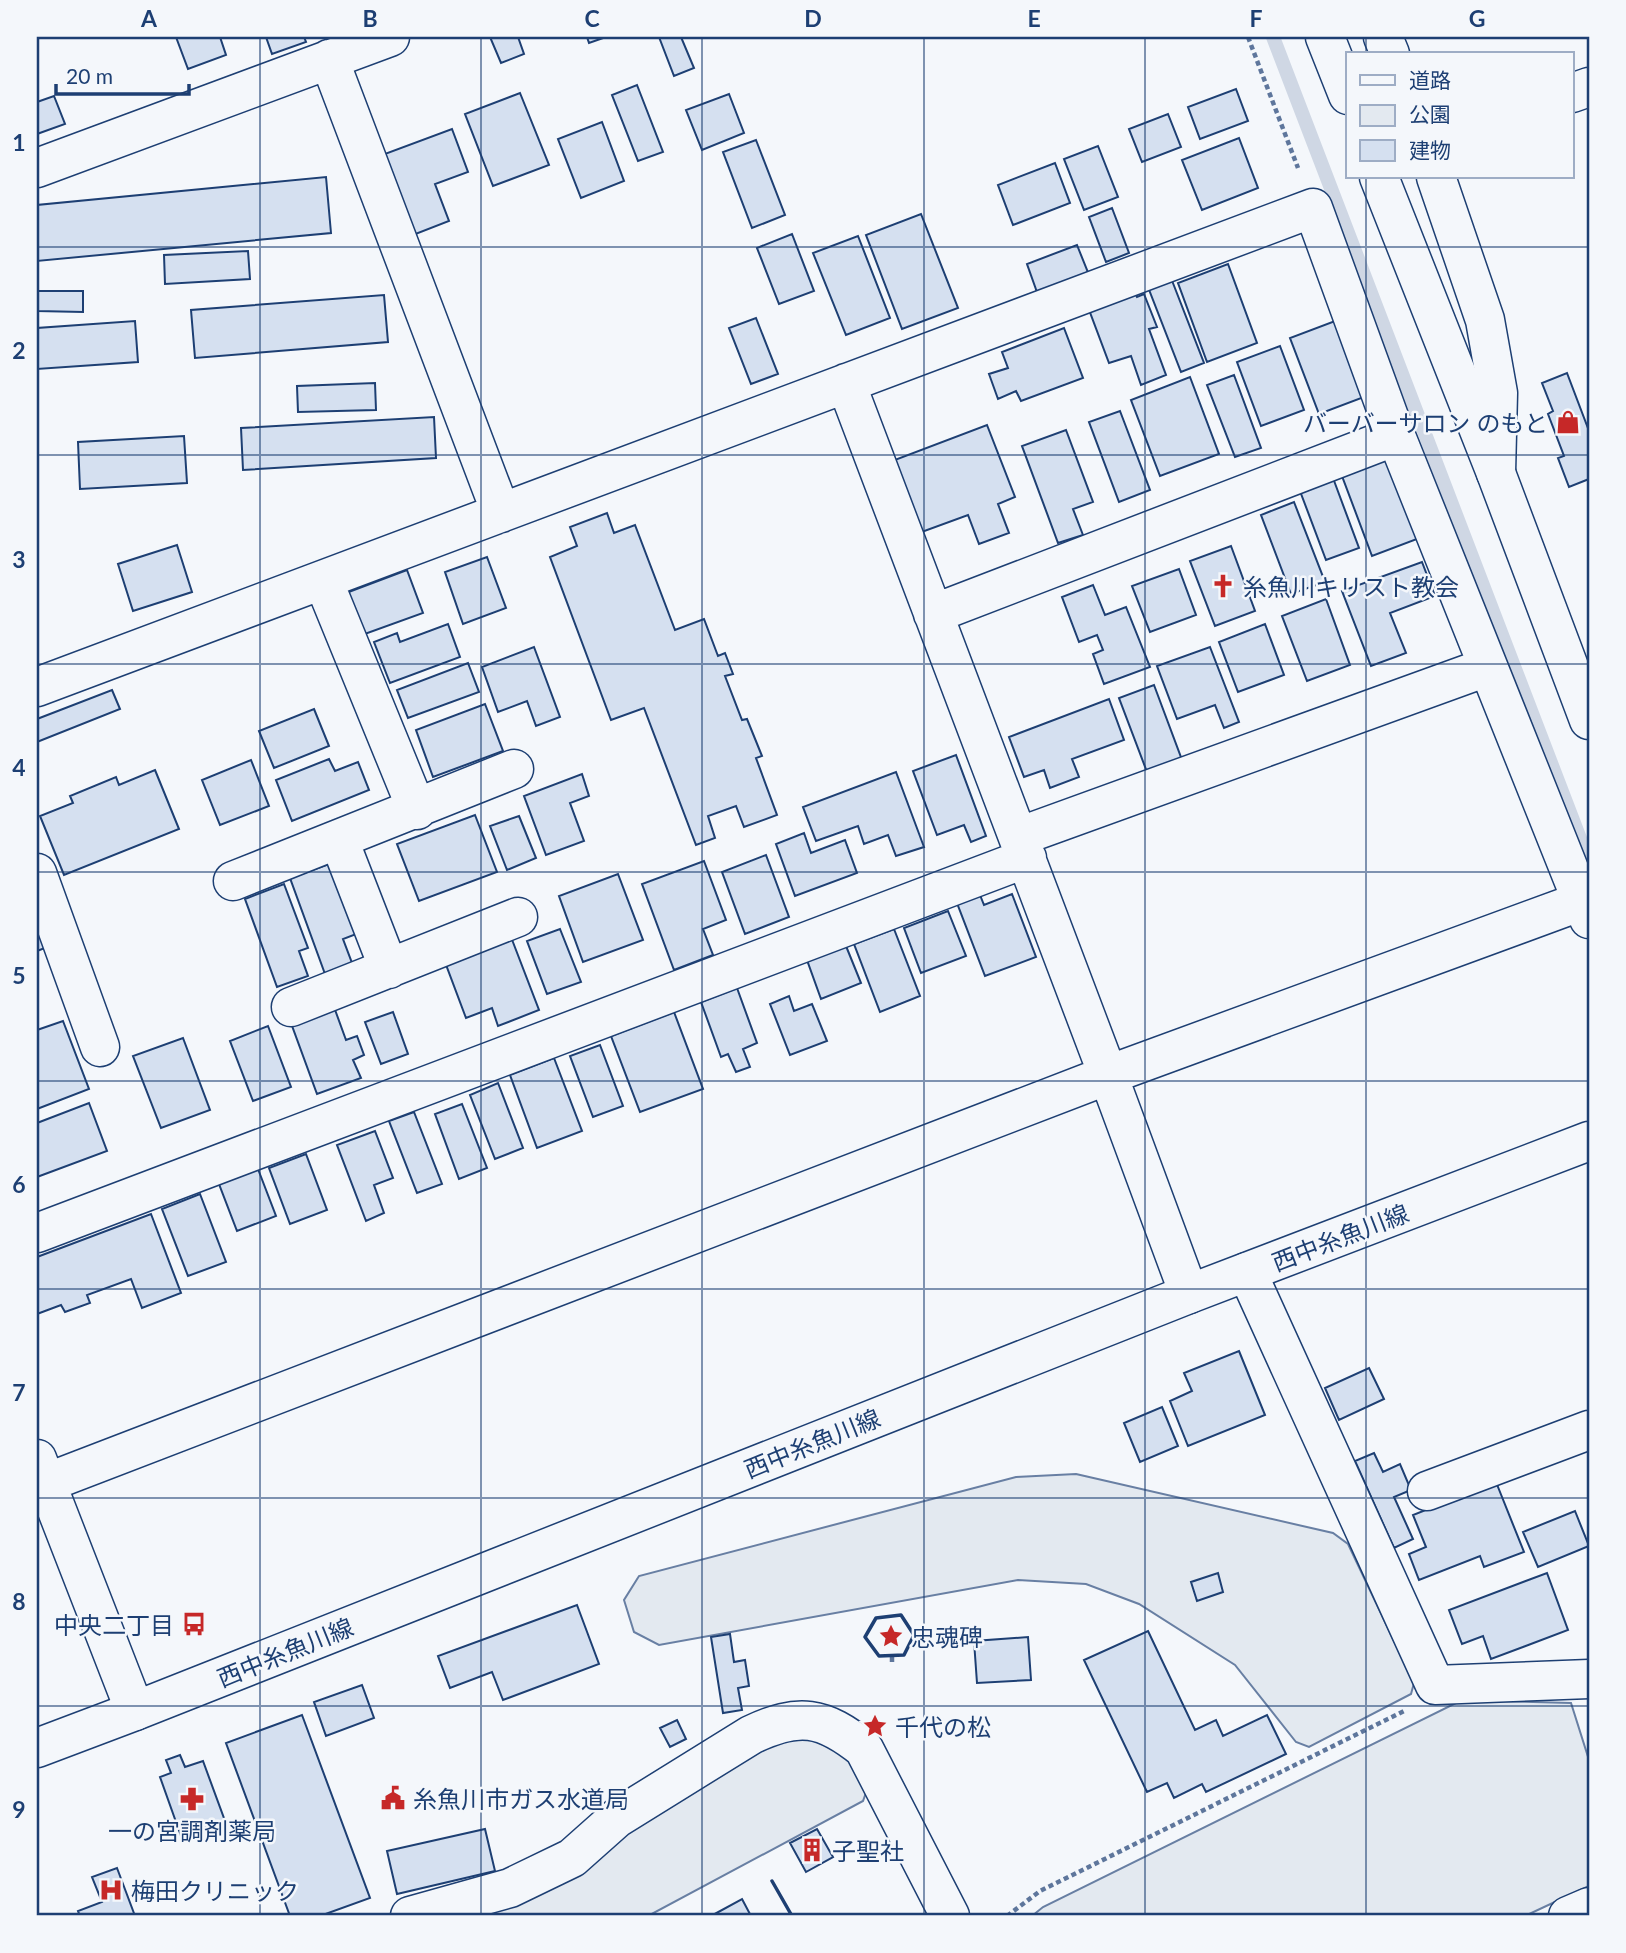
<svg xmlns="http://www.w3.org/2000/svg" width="1626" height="1953" viewBox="0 0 1626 1953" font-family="Lato,'Noto Sans JP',sans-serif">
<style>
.green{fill:#e3e9f0;stroke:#687fa3;stroke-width:2}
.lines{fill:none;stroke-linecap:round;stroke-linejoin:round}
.stream{stroke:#cfd7e4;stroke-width:14}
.building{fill:#d5e0f0;stroke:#1d3f73;stroke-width:2}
.street-casing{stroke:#1d3f73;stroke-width:41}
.secondary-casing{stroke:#1d3f73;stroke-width:41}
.path{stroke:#5e769c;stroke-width:4.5;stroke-dasharray:5 3.5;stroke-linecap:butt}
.street{stroke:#f4f7fb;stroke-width:38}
.secondary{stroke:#f4f7fb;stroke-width:38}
.wall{stroke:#1d3f73;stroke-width:3.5}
.grid{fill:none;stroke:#1d3f73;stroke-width:2;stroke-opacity:0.55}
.labels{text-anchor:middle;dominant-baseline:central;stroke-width:5;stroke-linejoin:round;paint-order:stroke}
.poi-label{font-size:24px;fill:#1d3f73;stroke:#f4f7fb;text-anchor:start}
.street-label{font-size:24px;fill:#1d3f73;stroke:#f4f7fb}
.neatline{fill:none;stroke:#1d3f73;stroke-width:2.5}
.grid-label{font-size:23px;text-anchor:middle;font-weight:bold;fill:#1d3f73}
</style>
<rect width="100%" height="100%" fill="#f4f7fb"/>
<!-- green -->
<path class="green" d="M1076 1474 1333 1533 1348 1544 1414 1683 1411 1694 1309 1747 1296 1742 1235 1665 1139 1604 1086 1584 1018 1580 659 1645 634 1632 624 1600 639 1576 1016 1477Z
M1462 1700 1571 1703 1589 1760V1886L1525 1916H1032L1043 1907Z
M804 1736 846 1755 869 1784 863 1801 648 1916H464L785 1738Z"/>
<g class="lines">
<!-- stream -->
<path class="stream" d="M1273 37 1589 862"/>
</g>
<!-- building -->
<path class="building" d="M176 37H220L226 55 188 69Z
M266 37H304L306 42 272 54Z
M490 37H518L524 54 501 63Z
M587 37H606L589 43Z
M659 37H681L694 68 674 76Z
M637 85 663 152 638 161 612 95Z
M1236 89 1248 121 1200 139 1188 107Z
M520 93 549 165 493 186 465 114Z
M729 94 744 133 702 150 686 110Z
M54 96 65 124 37 134V102Z
M1168 114 1181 147 1142 162 1129 129Z
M602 122 624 181 581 198 558 139Z
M452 129 468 172 435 184 449 221 413 235 382 155Z
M1239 138 1258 188 1202 210 1182 160Z
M756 140 785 215 752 228 723 152Z
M1098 146 1118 197 1084 210 1064 159Z
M1055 163 1070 203 1013 225 998 185Z
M326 177 331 233 37 261V205Z
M1112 208 1129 253 1106 262 1089 217Z
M921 214 958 308 902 329 866 235Z
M792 234 814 291 779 304 757 248Z
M858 236 890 318 846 335 813 253Z
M1077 245 1089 275 1038 295 1027 264Z
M248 251 250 279 165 284 164 255Z
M1228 264 1257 343 1207 362 1178 283Z
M1171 278 1204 363 1181 372 1148 287Z
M1134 290 1137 297 1144 294 1157 327 1149 329 1166 375 1141 385 1131 356 1109 363 1088 307Z
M37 291H83V312L37 311Z
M384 295 388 342 195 358 191 310Z
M756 318 778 374 751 384 729 328Z
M1343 318 1372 394 1319 414 1290 338Z
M135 321 138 362 37 369V328Z
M1064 328 1083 378 1021 401 1016 391 998 399 989 374 1008 368 1002 352Z
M1280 346 1304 410 1261 426 1237 362Z
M1567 373 1589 431V479L1569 487 1558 458 1564 456 1548 414 1553 411 1542 383Z
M1234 375 1261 448 1235 457 1207 385Z
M1190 377 1219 454 1160 476 1131 400Z
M375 383 376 410 298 412 297 386Z
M1120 411 1150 490 1119 502 1089 422Z
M434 417 436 458 243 470 241 428Z
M987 425 1015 497 998 504 1009 533 979 544 968 515 919 533 892 461Z
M1066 430 1093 502 1073 509 1083 535 1058 543 1022 446Z
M184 436 187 483 80 489 78 442Z
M1387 459 1417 539 1372 556 1342 476Z
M1333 478 1359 548 1326 560 1300 491Z
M1294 502 1325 582 1291 594 1261 515Z
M607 513 614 533 635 525 675 630 704 619 718 656 725 653 733 674 725 676 742 720 747 719 762 756 756 758 777 815 744 827 736 806 708 816 715 838 696 845 644 708 611 720 550 557 577 546 570 527Z
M177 545 192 592 133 611 118 564Z
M1231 546 1255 611 1215 626 1190 561Z
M487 557 506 608 463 624 445 572Z
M1422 562 1435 596 1390 613 1406 653 1371 666 1342 591Z
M1179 569 1196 615 1150 632 1132 586Z
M407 570 423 613 362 635 346 593Z
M1093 585 1105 615 1126 607 1150 667 1104 684 1093 654 1103 650 1097 635 1079 642 1062 597Z
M1326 599 1350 665 1307 681 1282 616Z
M448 624 460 657 390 683 374 642 397 633 400 642Z
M1265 624 1284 675 1238 692 1219 642Z
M534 647 560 717 536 726 527 701 498 712 482 667Z
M1210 647 1239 722 1224 728 1215 705 1177 719 1157 666Z
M468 663 479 692 408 718 397 690Z
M1154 685 1182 760 1147 772 1119 698Z
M112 690 120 709 37 742V719Z
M1109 699 1124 740 1072 759 1079 777 1050 788 1044 770 1024 777 1009 737Z
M485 704 503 751 433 777 416 730Z
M314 709 329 746 274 768 259 731Z
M956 755 986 836 971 842 964 825 937 835 913 771Z
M329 759 335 771 358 762 369 790 292 821 276 780Z
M251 760 269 806 220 825 202 780Z
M155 770 179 829 64 875 40 816 73 803 70 796 116 777 119 785Z
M896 772 924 847 896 856 888 835 864 844 858 826 816 841 803 807Z
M582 774 589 796 570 803 584 841 546 855 524 796Z
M475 815 497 872 419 901 397 844Z
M519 816 536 858 507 870 490 826Z
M804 833 811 853 845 840 857 873 795 896 776 844Z
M766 855 789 917 745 934 722 872Z
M704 861 726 920 703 929 713 955 674 970 642 884Z
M332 863 359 933 343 939 352 963 325 974 290 878Z
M618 874 643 940 583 962 559 896Z
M284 884 308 948 299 951 308 976 277 987 245 899Z
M1012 894 1036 957 985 976 957 903 980 895 984 905Z
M948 911 966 956 921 973 904 928Z
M37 927 45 948 37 951Z
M560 929 581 982 547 994 527 941Z
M894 929 920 996 880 1012 854 944Z
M511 937 539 1010 498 1026 492 1008 466 1018 445 962Z
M846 946 861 983 821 999 807 960Z
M737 988 757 1043 743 1049 750 1067 736 1072 728 1054 721 1057 701 1002Z
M789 996 794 1011 812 1004 827 1041 790 1055 770 1004Z
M334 1007 346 1040 357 1036 364 1055 353 1060 361 1078 317 1094 291 1023Z
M393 1012 408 1054 381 1064 365 1022Z
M674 1012 703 1089 640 1112 611 1036Z
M63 1021 89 1089 37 1109V1030Z
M268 1026 291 1087 253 1101 230 1041Z
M183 1038 210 1110 161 1128 133 1056Z
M600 1045 623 1106 593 1117 570 1056Z
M554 1058 582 1131 537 1148 510 1075Z
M498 1083 523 1148 495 1159 470 1095Z
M89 1103 107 1151 37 1177V1123Z
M462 1104 487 1168 459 1179 435 1114Z
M414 1112 442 1184 417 1193 389 1121Z
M375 1131 393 1178 374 1185 384 1213 366 1221 337 1145Z
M306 1154 327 1210 290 1224 269 1168Z
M258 1169 276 1216 237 1231 219 1184Z
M200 1194 226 1262 188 1276 162 1209Z
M151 1214 181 1293 142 1308 131 1279 87 1295 90 1303 65 1312 61 1305 37 1314V1257Z
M1239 1351 1265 1415 1188 1446 1170 1401 1192 1391 1184 1373Z
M1369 1368 1384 1399 1339 1420 1325 1388Z
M1162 1407 1178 1446 1140 1462 1124 1423Z
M1374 1453 1383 1472 1400 1464 1411 1490 1394 1497 1413 1539 1394 1548 1355 1461Z
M1496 1482 1524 1552 1484 1567 1480 1556 1419 1580 1409 1554 1426 1547 1413 1515Z
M1575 1511 1589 1546 1538 1567 1523 1532Z
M1218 1573 1223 1592 1197 1601 1191 1582Z
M1547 1573 1568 1630 1491 1659 1483 1636 1462 1644 1449 1610Z
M577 1605 599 1664 503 1700 492 1672 450 1688 438 1656Z
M1148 1631 1195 1730 1216 1720 1223 1736 1267 1715 1286 1754 1206 1792 1202 1784 1174 1798 1167 1783 1147 1792 1084 1660Z
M730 1634 734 1662 745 1660 749 1686 738 1688 742 1710 723 1713 711 1637Z
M1028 1637 1031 1680 977 1683 974 1641Z
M362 1685 374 1718 326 1736 314 1702Z
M302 1715 370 1898 320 1916H290L226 1743Z
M677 1720 686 1739 670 1747 660 1728Z
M180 1755 185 1767 203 1761 225 1821 181 1836 160 1777 171 1773 166 1760Z
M485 1829 495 1871 397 1894 387 1851Z
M817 1829 833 1857 806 1872 790 1843Z
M117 1868 135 1916H80L78 1911 102 1902 92 1877Z
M742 1899 751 1916H711Z"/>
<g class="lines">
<!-- street casing -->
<g class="street-casing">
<path id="street" d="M1383 37 1390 54
M329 59 501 513
M1572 93 1589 87
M37 168 390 37
M1436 177 1485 320 1498 393 1496 473
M846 383 1108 1075 1189 1294
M323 580 417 810
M933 614 1396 436
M37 687 1313 208 1396 436 1589 919
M1018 837 1487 667
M339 840 389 969
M37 873 100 1047
M233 881 514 769
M291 1007 518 917
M37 1233 1027 858
M1247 1272 1435 1685 1589 1679
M37 1459 135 1711
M46 1483 1108 1075 1582 901
M1427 1491 1589 1430
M410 1916 510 1888 572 1858 617 1818 751 1735C799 1712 823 1716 864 1749L950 1916
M1568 1916 1589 1907"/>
</g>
<!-- secondary casing -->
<g class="secondary-casing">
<path id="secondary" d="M1325 37 1348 95
M1379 177 1496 473 1589 720
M37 1748 135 1711 1189 1294 1589 1141"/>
</g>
<!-- path -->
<path class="path" d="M1248 37 1298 168
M892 1657V1665
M1007 1916 1040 1891 1404 1711"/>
<!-- street -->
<use href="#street" class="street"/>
<!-- secondary -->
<use href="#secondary" class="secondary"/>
<!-- wall -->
<path class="wall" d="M901 1615 914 1635 904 1655 879 1656 865 1637 876 1618Z
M772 1881 792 1916"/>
</g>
<!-- grid -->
<path class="grid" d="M260 37V1916M481 37V1916M702 37V1916M924 37V1916M1145 37V1916M1366 37V54M1366 177V1916M37 247H1589M37 455H1589M37 664H1589M37 872H1589M37 1081H1589M37 1289H1589M37 1498H1589M37 1706H1589"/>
<!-- icons -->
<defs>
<g id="shop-bare" transform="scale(1.89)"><path d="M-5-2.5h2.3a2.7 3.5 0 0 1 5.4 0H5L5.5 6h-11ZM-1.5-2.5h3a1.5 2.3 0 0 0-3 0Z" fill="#c62828" stroke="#f4f7fb" stroke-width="2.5" paint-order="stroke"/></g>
<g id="church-bare" transform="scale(1.89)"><path d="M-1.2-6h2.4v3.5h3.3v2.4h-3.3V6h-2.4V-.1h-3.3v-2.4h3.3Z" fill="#c62828" stroke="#f4f7fb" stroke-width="2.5" paint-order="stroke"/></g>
<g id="bus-bare" transform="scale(1.89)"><path d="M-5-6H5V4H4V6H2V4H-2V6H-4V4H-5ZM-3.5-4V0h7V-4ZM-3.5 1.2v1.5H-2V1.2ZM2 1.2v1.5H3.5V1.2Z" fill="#c62828" stroke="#f4f7fb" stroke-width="2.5" paint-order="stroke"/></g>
<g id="sight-bare" transform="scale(1.89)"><path d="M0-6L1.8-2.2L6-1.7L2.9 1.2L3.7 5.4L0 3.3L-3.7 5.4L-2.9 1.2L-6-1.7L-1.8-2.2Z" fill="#c62828" stroke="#f4f7fb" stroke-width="2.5" paint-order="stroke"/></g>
<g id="civic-bare" transform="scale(1.89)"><path d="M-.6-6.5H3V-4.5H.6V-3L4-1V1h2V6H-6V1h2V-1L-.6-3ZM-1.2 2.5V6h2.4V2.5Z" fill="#c62828" stroke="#f4f7fb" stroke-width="2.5" paint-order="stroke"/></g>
<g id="pharmacy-bare" transform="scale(1.89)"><path d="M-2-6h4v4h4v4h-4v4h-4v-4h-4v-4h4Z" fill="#c62828" stroke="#f4f7fb" stroke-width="2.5" paint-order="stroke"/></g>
<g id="building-bare" transform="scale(1.89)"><path d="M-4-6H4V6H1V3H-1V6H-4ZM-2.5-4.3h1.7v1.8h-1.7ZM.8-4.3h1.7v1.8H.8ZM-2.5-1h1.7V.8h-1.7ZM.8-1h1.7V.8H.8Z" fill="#c62828" stroke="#f4f7fb" stroke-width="2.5" paint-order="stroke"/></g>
<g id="hospital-bare" transform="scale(1.89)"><path d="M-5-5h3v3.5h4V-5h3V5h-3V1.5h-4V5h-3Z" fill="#c62828" stroke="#f4f7fb" stroke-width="2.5" paint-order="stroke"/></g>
</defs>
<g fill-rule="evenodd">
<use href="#shop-bare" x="1568" y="422"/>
<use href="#church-bare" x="1223" y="586"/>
<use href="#bus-bare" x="194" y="1624"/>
<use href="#sight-bare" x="891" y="1636"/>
<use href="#sight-bare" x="875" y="1726"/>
<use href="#civic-bare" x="393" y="1798"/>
<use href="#pharmacy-bare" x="192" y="1799"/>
<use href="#building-bare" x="812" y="1850"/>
<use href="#hospital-bare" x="111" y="1890"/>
</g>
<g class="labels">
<!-- poi labels -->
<g class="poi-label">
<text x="1548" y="422" text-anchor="end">バーバーサロン のもと</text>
<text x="1243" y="586">糸魚川キリスト教会</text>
<text x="174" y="1624" text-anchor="end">中央二丁目</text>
<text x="911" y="1636">忠魂碑</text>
<text x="895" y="1726">千代の松</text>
<text x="413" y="1798">糸魚川市ガス水道局</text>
<text x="192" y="1830" text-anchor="middle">一の宮調剤薬局</text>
<text x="832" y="1850">子聖社</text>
<text x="131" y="1890">梅田クリニック</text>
</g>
<!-- street labels -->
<g class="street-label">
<text transform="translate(1340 1237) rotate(-21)">西中糸魚川線</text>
<text transform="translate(812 1443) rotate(-22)">西中糸魚川線</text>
<text transform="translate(285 1652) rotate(-22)">西中糸魚川線</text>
</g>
</g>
<!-- border -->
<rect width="1626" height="1953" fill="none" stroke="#f4f7fb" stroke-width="77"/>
<!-- legend -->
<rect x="1346" y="52" width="228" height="126" fill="#f4f7fb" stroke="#9eadc5" stroke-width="2"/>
<rect x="1360" y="75" width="35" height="10" fill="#f4f7fb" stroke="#9eadc5" stroke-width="2"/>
<text x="1409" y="88" font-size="21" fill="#1d3f73">道路</text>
<rect x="1360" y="105" width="35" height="21" fill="#e3e9f0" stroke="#9eadc5" stroke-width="2"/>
<text x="1409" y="122" font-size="21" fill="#1d3f73">公園</text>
<rect x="1360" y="140" width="35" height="21" fill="#d5e0f0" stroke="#9eadc5" stroke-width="2"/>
<text x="1409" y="158" font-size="21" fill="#1d3f73">建物</text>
<!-- scale -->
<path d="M56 84v10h133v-10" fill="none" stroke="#1d3f73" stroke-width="3.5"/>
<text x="66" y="84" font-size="21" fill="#1d3f73" stroke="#f4f7fb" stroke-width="5" paint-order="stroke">20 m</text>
<rect x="38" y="38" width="1550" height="1876" class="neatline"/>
<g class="grid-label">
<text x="149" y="27">A</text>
<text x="370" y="27">B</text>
<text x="592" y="27">C</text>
<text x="813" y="27">D</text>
<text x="1034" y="27">E</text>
<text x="1256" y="27">F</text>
<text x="1477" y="27">G</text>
<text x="19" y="151">1</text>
<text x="19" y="359">2</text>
<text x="19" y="568">3</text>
<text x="19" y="776">4</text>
<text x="19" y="984">5</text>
<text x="19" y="1193">6</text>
<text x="19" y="1401">7</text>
<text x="19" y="1610">8</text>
<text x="19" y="1818">9</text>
</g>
</svg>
